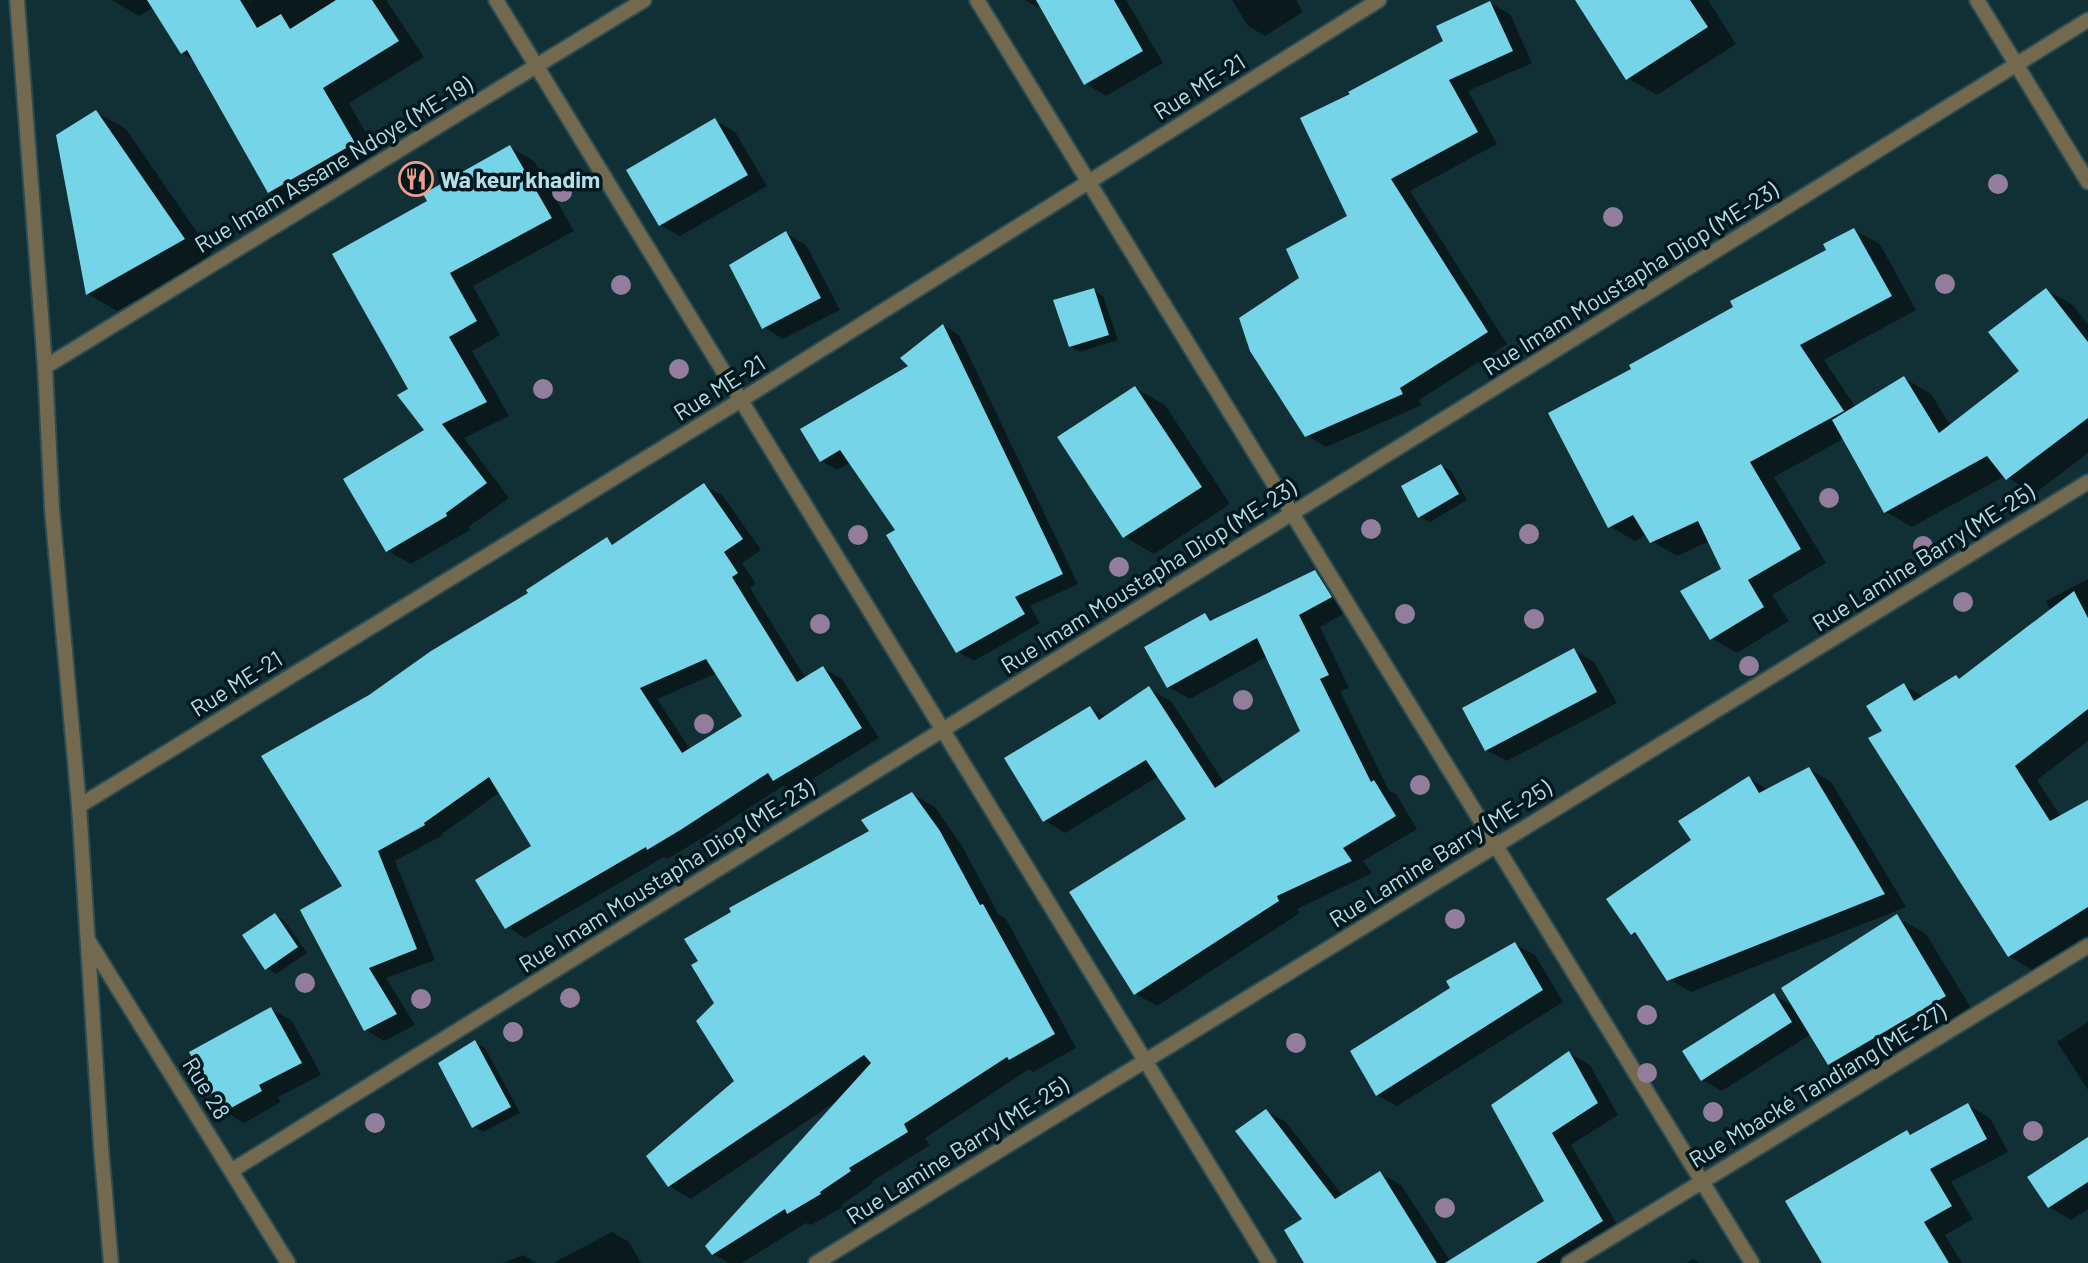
<svg xmlns="http://www.w3.org/2000/svg" width="2088" height="1263" viewBox="0 0 2088 1263" font-family="Barlow,sans-serif">
<style>
.shadow{fill:#0007;fill-rule:evenodd}
.building{fill:#75d4e8;fill-rule:evenodd}
.lines{fill:none;stroke-linecap:round;stroke-linejoin:round}
.street-casing{stroke:#2b4c52;stroke-width:18}
.street{stroke:#72694e;stroke-width:14}
.tree{fill:#927e9c}
.labels{text-anchor:middle;dominant-baseline:central;stroke-width:7;stroke-linejoin:round;paint-order:stroke}
.street-label{font-size:23px;fill:#b3dfe8;stroke:#00181d}
.poi-label{font-size:23px;font-weight:bold;fill:#b3dfe8;stroke:#00181d;text-anchor:start}
</style>
<rect width="100%" height="100%" fill="#113036"/>
<!-- shadow -->
<path class="shadow" d="M112 0H386L424 57 349 103 380 158 295 207 269 191 194 60 182 53 154 7 139 16Z
M1025 0H1126L1163 63 1106 96 1086 84 1041 5 1037 7Z
M1232 0H1296L1303 12 1265 36 1248 26Z
M1577 0H1708L1736 44 1657 95 1627 78Z
M1490 3 1510 14 1532 63 1468 91 1497 144 1410 191 1507 344 1419 400 1422 405 1326 447 1306 435 1301 279 1349 216 1353 95 1445 42Z
M96 112 126 129 214 257 117 311 88 294Z
M715 120 735 132 767 186 680 236 660 225Z
M510 147 534 161 574 231 473 286 500 335 472 351 509 416 464 438 509 498 468 527 470 530 411 564 388 551 427 431 411 390 429 202Z
M1854 230 1880 244 1916 310 1824 360 1856 408 1904 378 1931 394 1951 426 2021 372 2046 290 2073 305 2088 325V453L2034 494 2005 476 1912 527 1886 512 1845 438 1774 477 1826 563 1772 595 1789 621 1737 653 1711 638 1724 570 1710 541 1677 556 1651 541 1647 534 1635 541 1609 526 1633 370 1829 251Z
M786 233 806 245 840 310 783 339 763 327Z
M1094 290 1103 296 1118 340 1080 352 1070 346Z
M944 326 959 335 1078 584 1030 606 1040 623 974 661 957 651 898 530 851 462 837 470 821 461 910 367Z
M1135 388 1165 405 1230 504 1154 554 1125 537Z
M1441 466 1451 471 1467 500 1430 522 1420 517Z
M704 485 723 496 761 550 742 563 756 584 750 588 806 679 823 668 842 679 879 738 793 791 783 786 701 839 667 859 664 857 525 938 507 927 534 846 500 792 442 834 443 835 395 861 435 960 386 978 415 1025 384 1041 366 1030 344 886 370 696 531 594 607 539 616 545ZM717 673 744 716 690 749 657 699Z
M1315 572 1337 584 1352 609 1320 627 1349 688 1340 691 1389 791 1396 794 1417 829 1363 861 1372 873 1297 909 1300 913 1157 1006 1136 994 1188 819 1159 776 1065 833 1044 820 1090 708 1107 717 1149 689 1171 701 1225 784 1303 731 1268 656 1190 699 1168 687 1205 615 1215 621Z
M2088 579V741L2037 780 2061 817 2088 802V935L2032 970 2009 956 1884 732 1904 685 1924 697 1956 677 1961 680 2051 611 2046 601Z
M1574 650 1594 662 1617 703 1507 761 1486 750Z
M1809 769 1831 782 1906 907 1691 992 1669 979 1643 940 1632 934 1749 778 1768 790Z
M912 794 935 807 962 846 999 915 1006 919 1076 1048 1033 1072 1029 1069 925 1138 930 1145 871 1182 872 1184 841 1205 843 1207 811 1225 806 1223 742 1263H729L713 1254 837 1101 691 1199 669 1186 737 1082 871 831Z
M275 915 284 920 307 953 276 974 266 968Z
M1897 917 1926 934 1974 1013 1859 1081 1829 1064 1811 1034 1722 1091 1702 1080 1774 995 1794 1006Z
M1515 944 1535 955 1563 1002 1397 1106 1377 1095 1453 989Z
M271 1009 292 1021 321 1075 278 1097 281 1102 244 1123 224 1111Z
M2088 1022V1090L2057 1042Z
M475 1042 485 1048 520 1113 483 1132 473 1126Z
M1569 1053 1590 1065 1618 1115 1571 1145 1622 1233 1574 1263H1306L1305 1219 1266 1111 1286 1122 1343 1196 1380 1173 1401 1185 1451 1262 1547 1202 1494 1105Z
M1968 1105 1990 1118 2008 1152 1951 1182 1973 1219 1945 1235 1962 1263H1824L1907 1132 1913 1135Z
M2088 1139V1209L2071 1220 2049 1207Z
M612 1232 629 1242 641 1263H553Z
M523 1255 536 1263H503Z
M1693 1259 1700 1263H1687Z"/>
<!-- building -->
<path class="building" d="M147 0H240L257 28 281 14 290 29 336 0H372L399 41 323 88 355 143 268 193 187 50 181 54Z
M1036 0H1114L1143 51 1084 85Z
M1575 0H1690L1708 27 1626 80Z
M1490 1 1513 51 1449 80 1478 132 1391 179 1488 332 1400 388 1403 394 1305 437 1250 351 1239 318 1299 278 1286 249 1347 216 1300 118 1350 94 1348 92 1443 41 1436 26Z
M96 110 185 239 86 295 56 135Z
M715 118 748 175 659 226 626 170Z
M510 145 552 218 450 273 477 321 449 337 487 402 442 424 487 483 446 513 447 516 386 552 343 479 424 430 397 395 408 389 332 254 427 201 423 194Z
M1854 228 1892 296 1800 345 1844 411 1750 462 1801 549 1748 580 1764 607 1710 640 1680 591 1721 569 1698 521 1650 543 1633 515 1608 528 1548 413 1631 369 1629 365 1733 307 1730 301 1826 250 1823 244Z
M786 231 821 298 762 329 729 265Z
M1094 288 1109 335 1069 347 1053 300Z
M2046 288 2088 342V418L2006 480 1987 456 1884 513 1832 420 1904 376 1939 433 2019 371 1988 332Z
M943 324 1063 574 1015 597 1025 614 956 653 886 535 895 530 840 450 820 462 800 429 908 366 900 358Z
M1135 386 1202 487 1123 538 1057 437Z
M1441 464 1459 494 1418 518 1401 486Z
M704 483 743 539 724 552 738 573 732 577 797 682 823 666 862 728 773 781 768 773 682 829 647 850 646 847 505 929 475 880 531 846 489 777 424 823 425 825 378 851 417 949 369 968 397 1014 364 1031 300 910 342 886 261 756 369 695 431 651 528 593 526 590 607 537 612 545ZM706 659 742 716 682 753 640 688Z
M1315 570 1332 597 1299 615 1329 675 1320 679 1371 782 1374 780 1396 816 1343 848 1352 861 1277 896 1279 901 1134 995 1069 892 1186 819 1146 760 1043 822 1004 758 1090 706 1099 720 1149 686 1215 788 1300 731 1257 638 1167 688 1144 647 1205 613 1210 621Z
M2074 591 2088 618V709L2015 766 2050 821 2088 800V907L2008 957 1868 738 1882 731 1866 706 1904 683 1914 701 1956 675 1959 679Z
M1574 648 1597 692 1485 751 1462 708Z
M1809 767 1885 894 1667 981 1635 932 1631 935 1606 899 1691 840 1678 821 1749 776 1759 793Z
M912 792 940 831 980 905 983 904 1055 1034 1009 1060 1007 1057 904 1124 908 1132 849 1168 851 1171 820 1192 821 1194 787 1214 785 1209 712 1255 705 1246 871 1063 864 1055 668 1187 646 1156 734 1081 696 1021 714 1003 691 965 698 961 684 939 731 912 729 908 869 831 861 820Z
M275 913 298 947 265 970 242 935Z
M1897 914 1946 996 1828 1065 1781 988Z
M1515 942 1543 990 1376 1096 1350 1051 1450 988 1446 981Z
M1774 993 1792 1022 1701 1081 1682 1051Z
M271 1007 302 1063 259 1085 262 1091 222 1113 189 1052Z
M475 1040 511 1107 472 1128 438 1063Z
M1569 1051 1598 1103 1552 1133 1603 1221 1536 1263H1445L1544 1201 1491 1105Z
M1968 1103 1987 1139 1930 1169 1952 1206 1924 1222 1949 1263H1822L1785 1201 1907 1130 1910 1135Z
M1266 1109 1335 1199 1380 1171 1437 1263H1304L1284 1230 1302 1219 1235 1131Z
M2088 1137V1182L2048 1208 2027 1177Z"/>
<g class="lines">
<!-- street casing -->
<g class="street-casing">
<path id="street" d="M17 0 45 367 52 509 79 806 101 1147 111 1263
M496 0 1269 1263
M977 0 1752 1263
M1977 0 2088 182
M45 367 644 0
M79 806 741 400 1379 0
M88 940 288 1263
M231 1171 2088 20
M816 1263 2088 482
M1569 1263 2088 946"/>
</g>
<!-- street -->
<use href="#street" class="street"/>
</g>
<!-- trees -->
<g class="tree">
<circle cx="1998" cy="184" r="10"/>
<circle cx="562" cy="192" r="10"/>
<circle cx="1613" cy="217" r="10"/>
<circle cx="1945" cy="284" r="10"/>
<circle cx="621" cy="285" r="10"/>
<circle cx="679" cy="369" r="10"/>
<circle cx="543" cy="389" r="10"/>
<circle cx="1829" cy="498" r="10"/>
<circle cx="1371" cy="529" r="10"/>
<circle cx="1529" cy="534" r="10"/>
<circle cx="858" cy="535" r="10"/>
<circle cx="1923" cy="546" r="10"/>
<circle cx="1119" cy="567" r="10"/>
<circle cx="1963" cy="602" r="10"/>
<circle cx="1405" cy="614" r="10"/>
<circle cx="1534" cy="619" r="10"/>
<circle cx="820" cy="624" r="10"/>
<circle cx="1749" cy="666" r="10"/>
<circle cx="1243" cy="700" r="10"/>
<circle cx="704" cy="724" r="10"/>
<circle cx="1420" cy="785" r="10"/>
<circle cx="1455" cy="919" r="10"/>
<circle cx="305" cy="983" r="10"/>
<circle cx="570" cy="998" r="10"/>
<circle cx="421" cy="999" r="10"/>
<circle cx="1647" cy="1015" r="10"/>
<circle cx="513" cy="1032" r="10"/>
<circle cx="1296" cy="1043" r="10"/>
<circle cx="1647" cy="1073" r="10"/>
<circle cx="1713" cy="1112" r="10"/>
<circle cx="375" cy="1123" r="10"/>
<circle cx="2033" cy="1131" r="10"/>
<circle cx="1445" cy="1208" r="10"/>
</g>
<!-- icons -->
<defs>
<g id="restaurant-ring" transform="scale(1.75)"><circle r="9.5" fill="#00181d" stroke="#f49d8b" stroke-width="1.5"/><path d="M-5-6h1v4h1v-4h1v4h1v-4h1v5L-1.5 .5V6h-2V.5L-5-1ZM5-6V6H3V1.5H1.5Q1.5-4 5-6Z" fill="#f49d8b"/></g>
</defs>
<g fill-rule="evenodd">
<use href="#restaurant-ring" x="416" y="179"/>
</g>
<g class="labels">
<!-- street labels -->
<g class="street-label">
<text transform="translate(1199 86) rotate(-32)">Rue ME-21</text>
<text transform="translate(333 164) rotate(-31)">Rue Imam Assane Ndoye (ME-19)</text>
<text transform="translate(1630 278) rotate(-32)">Rue Imam Moustapha Diop (ME-23)</text>
<text transform="translate(719 387) rotate(-32)">Rue ME-21</text>
<text transform="translate(1923 557) rotate(-32)">Rue Lamine Barry (ME-25)</text>
<text transform="translate(1148 576) rotate(-32)">Rue Imam Moustapha Diop (ME-23)</text>
<text transform="translate(236 683) rotate(-32)">Rue ME-21</text>
<text transform="translate(1440 853) rotate(-32)">Rue Lamine Barry (ME-25)</text>
<text transform="translate(666 875) rotate(-32)">Rue Imam Moustapha Diop (ME-23)</text>
<text transform="translate(1817 1085) rotate(-31)">Rue Mbacké Tandiang (ME-27)</text>
<text transform="translate(207 1088) rotate(58)">Rue 28</text>
<text transform="translate(957 1150) rotate(-32)">Rue Lamine Barry (ME-25)</text>
</g>
<!-- poi labels -->
<g class="poi-label">
<text x="440" y="179">Wa keur khadim</text>
</g>
</g>
</svg>
